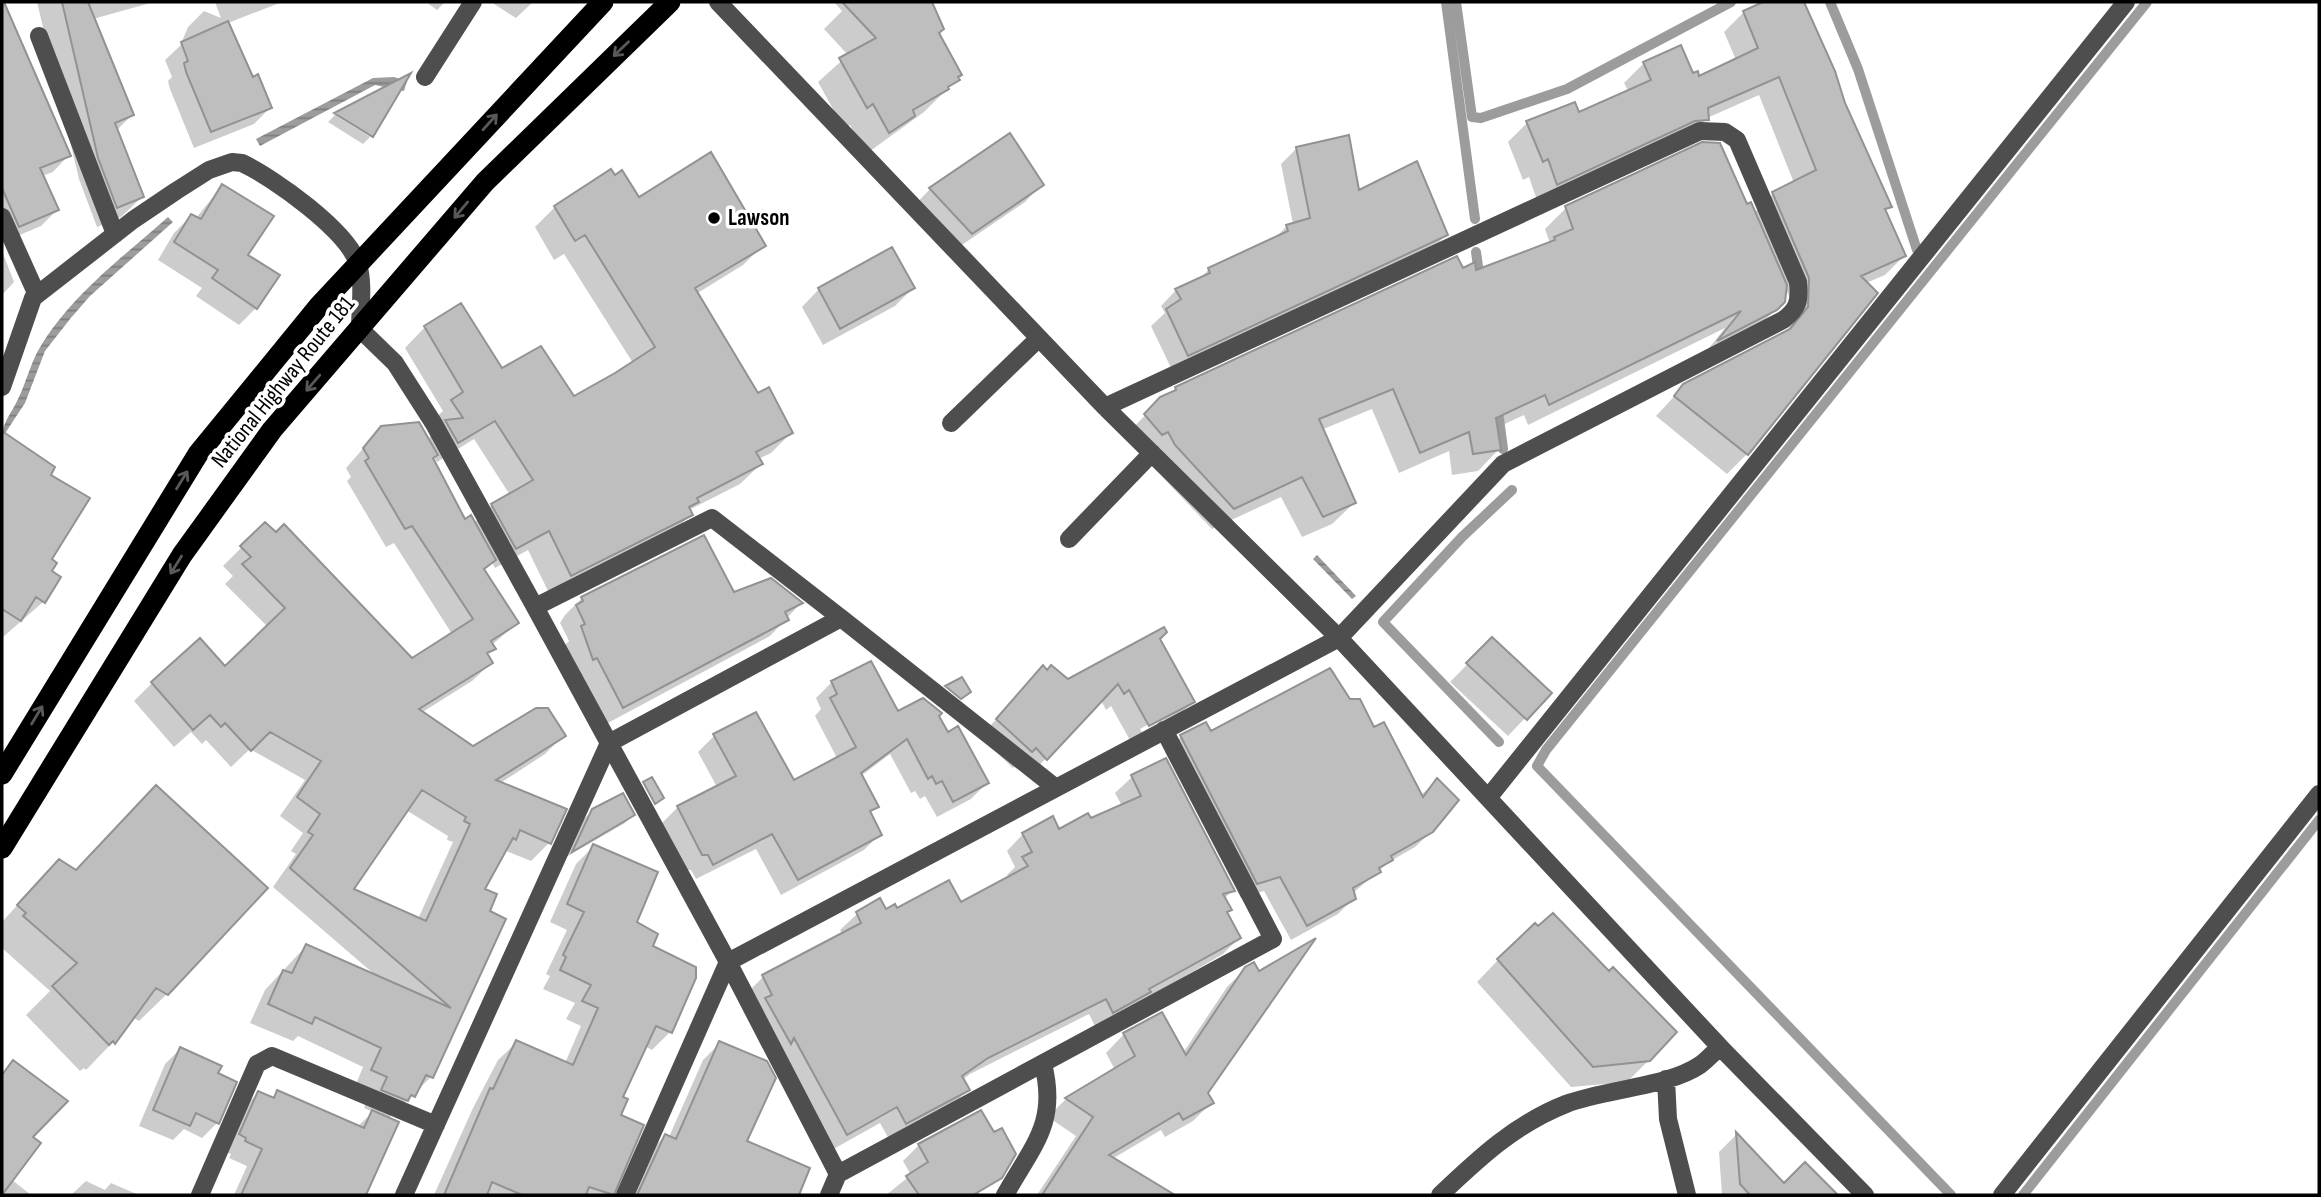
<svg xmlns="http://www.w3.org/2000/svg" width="2321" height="1197" viewBox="0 0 2321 1197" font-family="'Sofia Sans Condensed',sans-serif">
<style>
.water{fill:url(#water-rules)}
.shadow{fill:#0003;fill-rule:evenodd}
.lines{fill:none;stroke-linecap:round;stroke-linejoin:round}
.stream{stroke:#9c9c9c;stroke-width:10}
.building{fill:#bebebe;stroke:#929292;stroke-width:2;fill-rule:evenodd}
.minor{stroke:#4e4e4e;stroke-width:18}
.highway{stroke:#000;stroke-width:21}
.oneway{stroke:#595959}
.poi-dot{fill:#000;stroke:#fff;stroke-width:2.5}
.labels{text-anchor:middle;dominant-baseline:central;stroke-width:7;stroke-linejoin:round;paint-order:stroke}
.poi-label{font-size:23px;font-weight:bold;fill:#000;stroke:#fff;text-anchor:start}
.street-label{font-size:23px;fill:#000;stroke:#fff}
</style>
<defs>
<pattern id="water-rules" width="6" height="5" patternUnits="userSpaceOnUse" patternTransform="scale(1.75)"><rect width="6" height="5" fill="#9c9c9c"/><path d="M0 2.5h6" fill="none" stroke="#7d7d7d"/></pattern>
</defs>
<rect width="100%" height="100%" fill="#fff"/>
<!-- water -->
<path class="water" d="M394 77 407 81 404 91 375 85 260 146 256 139 373 78Z
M168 217 173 222 90 296 70 319 45 351 25 403 2 438C2 422 12 413 18 399 26 383 30 365 39 349 70 296 123 257 168 217Z
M1317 555 1356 596 1352 599 1313 559Z"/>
<!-- shadow -->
<path class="shadow" d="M37 2H154L93 19 132 115 116 131 142 197 121 217 97 227 79 179Z
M215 2H282L228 23 252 79 270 108 254 124 194 148 170 89 168 81 172 77 165 60 180 46 188 27 204 11 221 18Z
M426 2H445L437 10Z
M491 2H533L516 18Z
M834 2H930L942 28 937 33 947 89 924 112 866 154 850 125 844 129 818 82 848 55 824 29 842 11Z
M1768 2H1800L1890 206 1884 212 1904 256 1885 275 1866 283 1876 293 1747 454 1727 474 1656 416 1684 386 1785 334 1789 328 1790 298 1785 287 1779 306 1757 328 1701 358 1725 328 1528 425 1524 415 1496 428 1499 449 1478 471 1452 475 1449 451 1399 473 1372 409 1321 430 1354 503 1332 524 1302 537 1281 497 1212 529 1124 437 1161 399 1176 389 1462 270 1475 273 1550 243 1545 229 1566 208 1746 207 1754 213 1773 194 1794 183 1759 95 1707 118 1688 139 1538 203 1529 177 1523 180 1508 142 1527 123 1578 114 1629 92 1624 83 1644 63 1698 78 1736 60 1724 32 1744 12Z
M17 35 68 156 53 172 42 176 57 210 41 226 3 242 2 42Z
M335 115 370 137 363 144 328 122Z
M1009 135 1042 184 1025 202 953 251 913 207 930 189Z
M1297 148 1358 193 1446 235 1430 251 1172 370 1151 326 1165 313 1161 306 1176 290 1199 280 1209 269 1273 240 1287 226 1293 224 1281 164Z
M222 186 246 256 256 308 239 325 196 296 202 288 158 260 174 233 191 216 196 218Z
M638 199 763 245 743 265 696 294 758 395 791 433 771 453 758 459 761 464 740 484 689 510 691 514 671 535 550 595 528 550 495 568 492 562 483 571 517 623 492 645 494 648 486 656 491 663 472 681 421 713 473 749 563 736 545 754 499 784 549 843 531 861 504 850 483 890 487 911 504 920 431 1077 388 1119 397 1123 364 1195H234L247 1166 229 1158 231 1154 224 1151 242 1109 258 1093 271 1098 278 1092 357 1127 373 1112 364 1108 369 1095 354 1089 363 1067 298 1036 293 1041 250 1023 265 990 306 946 374 974 273 887 296 854 291 851 303 833 280 816 305 780 250 749 231 767 206 740 202 744 191 732 174 747 134 701 152 683 224 668 268 627 225 584 233 576 223 566 265 524 412 660 452 634 394 543 386 547 347 481 351 477 346 468 382 427 427 440 437 430 432 421 443 411 405 348 425 327 502 371 574 398 633 363 564 254 554 260 535 227 555 207ZM474 439 510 495 492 505 474 523 464 521 431 459 434 457 437 462ZM406 810 448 836 447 840 453 842 418 919 351 890Z
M2 251 14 282 2 295Z
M913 288 895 306 823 345 802 307 819 289Z
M8 438 48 475 49 571 58 578 43 602 2 638V443Z
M733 594 801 603 770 636 606 724 565 645 569 641 560 623 565 615 582 598Z
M1158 639 1193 701 1175 719 1131 742 1111 706 1106 710 1101 700 1029 776 1017 764 1013 768 980 737 1043 668 1068 682ZM1174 710V714L1142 732 1140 729Z
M1492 639 1549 693 1508 736 1450 682Z
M1333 670 1349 701 1373 729 1420 796 1437 780 1432 831 1415 847 1389 862 1353 893 1354 898 1338 914 1291 940 1264 891 1241 898 1165 752 1181 737 1205 724 1210 734 1323 672Z
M832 682 897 713 937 716 947 734 987 783 971 799 937 817 925 796 920 799 915 791 911 793 890 754 861 776 876 807 869 814 880 834 864 850 781 895 756 849 696 879 691 870H686L662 823 678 807 717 787 698 752 714 736 793 782 837 758 815 716 821 709 816 698Z
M1165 760 1233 890 1224 899 1230 909 1226 913 1239 938 1223 954 1096 1028 1089 1014 970 1074 962 1080 968 1090 951 1106 889 1139 880 1123 830 1151 747 993 763 977 843 935 840 930 857 914 880 901 885 911 961 904 1009 878 1007 875 1015 867 1007 851 1023 834 1059 831 1122 806 1115 793 1132 777Z
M593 810 633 815 625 823 566 857 584 819Z
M594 846 634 923 651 946 670 1032 652 1050 645 1046 621 1098 618 1116 641 1126 613 1195H434L473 1108 498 1060 517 1042 565 1063 581 1026 566 1019 575 1003 543 989 550 976 546 974 567 930 550 922 576 864Z
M75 872 167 994 139 1021 132 1017 113 1042 86 1070 84 1068 80 1071 26 1015 50 991 2 948V922L32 889Z
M1498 960 1649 1060 1627 1082 1571 1087 1477 982Z
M1246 968 1206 1093 1211 1103 1193 1121 1165 1137 1161 1130 1112 1159 1148 1181 1141 1195H1037L1076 1136 1048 1117 1066 1099 1115 1070 1106 1053 1124 1034 1183 1053 1227 987Z
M720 1043 745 1142 808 1169 796 1195H629L649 1152 665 1136 669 1137 703 1060Z
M180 1049 216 1074 217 1123 202 1138 184 1129 173 1140 139 1126 165 1064Z
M14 1063 31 1137 11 1179 31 1195H2V1074Z
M945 1131 980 1195H886L911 1175 903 1161 919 1145Z
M1736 1135 1784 1185 1805 1164 1837 1195H1722L1719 1152Z
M86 1181 105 1190 111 1183 139 1195H71Z"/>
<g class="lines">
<!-- stream -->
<path class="stream" d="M1446 2 1475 219
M1456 2 1472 117 1481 118 1567 89 1731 2
M1830 2 1858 69 1917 250
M1476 252 1480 281
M1497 404 1503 449
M1499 742 1383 622 1462 537 1512 490
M1951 1195 1537 766 1546 750 2147 2
M2023 1195 2319 820"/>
</g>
<!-- building -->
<path class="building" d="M2 2H4L71 156 40 168 59 210 19 227 2 188Z
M62 2H88L134 115 115 123 144 197 117 208 98 158Z
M842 2H932L944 29 939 33 962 75 958 77 960 80 948 87 949 89 913 110 915 116 889 133 873 104 867 108 839 58 876 38Z
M1763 2H1804L1835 71 1845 103 1892 207 1885 209 1906 256 1861 276 1878 293 1748 455 1674 396 1683 384 1790 329 1808 307 1809 278 1772 192 1816 170 1779 77 1708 108 1709 120 1695 121 1557 185 1548 159 1543 162 1526 121 1575 102 1579 112 1651 80 1643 62 1681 45 1693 73 1698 71 1699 76 1758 48 1743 11Z
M228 21 253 77 258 74 272 108 211 132 186 72 184 63 188 61 181 42Z
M411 73 373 137 334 113Z
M1010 133 1044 185 972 234 929 188Z
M1349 135 1359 190 1417 161 1448 235 1188 356 1166 309 1181 299 1175 289 1210 273 1208 268 1288 231 1286 225 1310 218 1296 147Z
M1702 142 1720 143 1747 204 1751 202 1787 285 1785 302 1777 310 1717 341 1741 311 1549 405 1545 395 1496 418 1501 450 1473 454 1469 432 1420 453 1393 389 1319 419 1356 503 1323 517 1302 477 1234 509 1175 445 1168 432 1162 435 1144 414 1160 397 1176 390 1175 387 1457 256 1463 268 1475 262 1476 270 1555 240 1554 237 1573 229 1565 206Z
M711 152 766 246 695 288 758 393 769 387 793 433 756 452 763 464 697 498 699 502 689 507 693 515 571 576 549 531 516 549 491 504 533 480 495 421 458 443 445 420 463 418 451 400 463 392 424 326 461 303 502 368 541 346 574 396 615 373 655 347 585 235 575 241 554 206 611 169 615 175 622 170 639 197Z
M222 184 274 216 248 255 280 275 257 309 212 278 218 270 174 242 191 214 201 219Z
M892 247 915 288 840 329 818 288Z
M419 422 438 455 433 458 465 519 471 515 496 560 484 569 519 623 491 641 496 649 487 653 493 663 419 709 473 746 536 708H548L566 736 496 780 567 809 551 844 520 830 516 840 513 838 485 889 497 894 490 911 506 919 433 1078 426 1075 415 1097 411 1095 408 1101 381 1090 387 1077 371 1070 381 1048 315 1017 312 1024 268 1004 283 970 292 973 306 944 451 1008 290 868 313 835 308 832 320 814 297 797 321 761 270 732 251 751 225 723 221 727 210 715 193 730 151 682 200 638 225 666 285 608 242 564 251 557 240 546 265 522 276 532 284 524 412 658 473 619 412 526 405 529 365 461 369 458 363 448 381 426ZM422 790 466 817 464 821 470 824 426 921 354 889Z
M2 431 55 467 51 475 90 498 52 559 57 563 52 571 61 577 45 603 36 597 21 621 2 609Z
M704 535 734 592 771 578 803 603 785 612 789 620 623 708 597 658 593 660 581 626 585 624 576 605 583 601 581 597Z
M1164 627 1167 632 1160 639 1195 702 1149 726 1129 690 1124 694 1118 684 1047 760 1036 748 1032 752 996 719 1043 665 1047 670 1051 665 1068 679Z
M1492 637 1552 693 1527 720 1466 663Z
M871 661 898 711 923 698 942 713 939 716 948 732 958 726 989 783 953 802 942 781 936 784 932 776 928 779 907 739 861 773 879 807 870 811 882 835 798 880 772 834 713 865 708 855H702L677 806 736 776 713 734 756 712 794 780 856 747 830 698 837 694 831 681Z
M1330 668 1350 699H1360L1374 727 1384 722 1423 797 1437 778 1459 800 1433 832 1391 856 1393 860 1379 868 1381 872 1353 888 1356 899 1307 926 1280 877 1257 884 1180 735 1206 722 1211 731Z
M962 677 971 692 961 699 945 686Z
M1166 758 1235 891 1223 894 1232 910 1227 912 1241 938 1149 989 1151 992 1113 1013 1106 999 988 1058 962 1076 970 1090 906 1124 897 1107 847 1135 794 1038 791 1044 765 998 772 995 762 975 861 923 856 912 880 898 886 909 895 904 897 908 949 880 961 902 1028 866 1022 857 1032 852 1022 833 1053 816 1059 829 1088 813 1091 818 1141 796 1131 775Z
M652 777 664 798 655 804 643 782Z
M156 785 268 888 168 995 156 988 115 1044 113 1041 109 1045 52 986 77 963 23 916 26 913 17 905 59 859 76 870Z
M623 793 635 815 572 852 592 809Z
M593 844 658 872 637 922 658 934 653 946 696 967V978L672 1033 656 1026 623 1097 628 1099 621 1115 644 1125 614 1195 589 1187 586 1195H522L492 1182 487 1195H444L490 1088 493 1089 516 1040 573 1065 598 1008 582 1001 591 985 560 970 566 957 563 955 584 912 567 904Z
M1553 913 1609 971 1613 967 1677 1032 1650 1061 1593 1067 1497 959 1535 923 1538 926Z
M1316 938 1208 1093 1214 1103 1183 1120 1179 1113 1109 1155 1175 1195H1042L1093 1117 1065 1098 1135 1056 1123 1033 1162 1012 1186 1055 1245 967 1254 962 1259 971Z
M719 1041 767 1061 776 1078 747 1141 810 1168 799 1195H637L665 1134 676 1139Z
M180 1047 222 1066 218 1073 237 1082 219 1124 196 1113 190 1126 153 1110Z
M13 1060 68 1101 33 1137 41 1143 2 1195V1075Z
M277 1090 364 1128 372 1110 399 1122 366 1195H241L262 1149 245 1141 246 1138 239 1134 258 1091 274 1098Z
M981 1110 994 1132 1002 1128 1016 1154 1002 1178 973 1195H919L906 1176 928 1162 918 1144Z
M1736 1132 1784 1183 1805 1162 1838 1195H1750L1740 1184Z"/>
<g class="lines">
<!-- minor -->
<path class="minor" d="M718 2 1105 407 1339 638 1720 1047 1865 1195
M39 36 115 234
M425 77 473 2
M2 217 37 295
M2 387 33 298 133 220 176 191 209 170 232 162 242 163C274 178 348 231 358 264 364 283 360 309 360 329L395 363 434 424 535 607 712 518 841 618
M951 423 1039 338
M1069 539 1152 453
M535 607 728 962 838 1174 1273 939 1164 730
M1488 798 2126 2
M1666 1079 1668 1119 1687 1195
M200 1195 257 1064 272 1056 436 1125
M404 1195 609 743 841 618 1056 788
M625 1195 728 962 1339 638 1503 464 1783 320C1798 309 1800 301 1798 282L1737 140 1725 132 1700 131 1105 407
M829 1195 838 1174
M1005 1195C1033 1145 1058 1123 1043 1064
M1440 1195C1479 1158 1515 1124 1566 1104 1605 1089 1668 1087 1700 1065 1707 1060 1714 1052 1720 1047
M2002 1195 2319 794"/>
<!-- highway -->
<path class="highway" d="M2 774 198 454 319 306 603 2
M2 848 182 555 272 430 485 182 670 2"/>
</g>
<!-- one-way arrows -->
<defs><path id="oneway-shaft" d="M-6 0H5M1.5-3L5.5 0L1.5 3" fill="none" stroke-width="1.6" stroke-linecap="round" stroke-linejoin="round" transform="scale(1.75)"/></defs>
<g class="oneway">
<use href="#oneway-shaft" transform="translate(621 49) rotate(136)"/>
<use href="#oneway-shaft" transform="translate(490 122) rotate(-48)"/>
<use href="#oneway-shaft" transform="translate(461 210) rotate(130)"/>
<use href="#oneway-shaft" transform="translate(313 383) rotate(131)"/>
<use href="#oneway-shaft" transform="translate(182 480) rotate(-58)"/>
<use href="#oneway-shaft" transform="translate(176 565) rotate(122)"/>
<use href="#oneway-shaft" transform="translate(37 715) rotate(-59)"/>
</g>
<!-- markers -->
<circle class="poi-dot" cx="714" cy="218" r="7"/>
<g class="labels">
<!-- poi labels -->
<g class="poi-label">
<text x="728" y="218">Lawson</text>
</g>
<!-- street labels -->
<g class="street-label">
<text transform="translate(283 382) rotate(-51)">National Highway Route 181</text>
</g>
</g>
<!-- border -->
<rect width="2321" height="1197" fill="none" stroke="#000000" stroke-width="7"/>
</svg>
